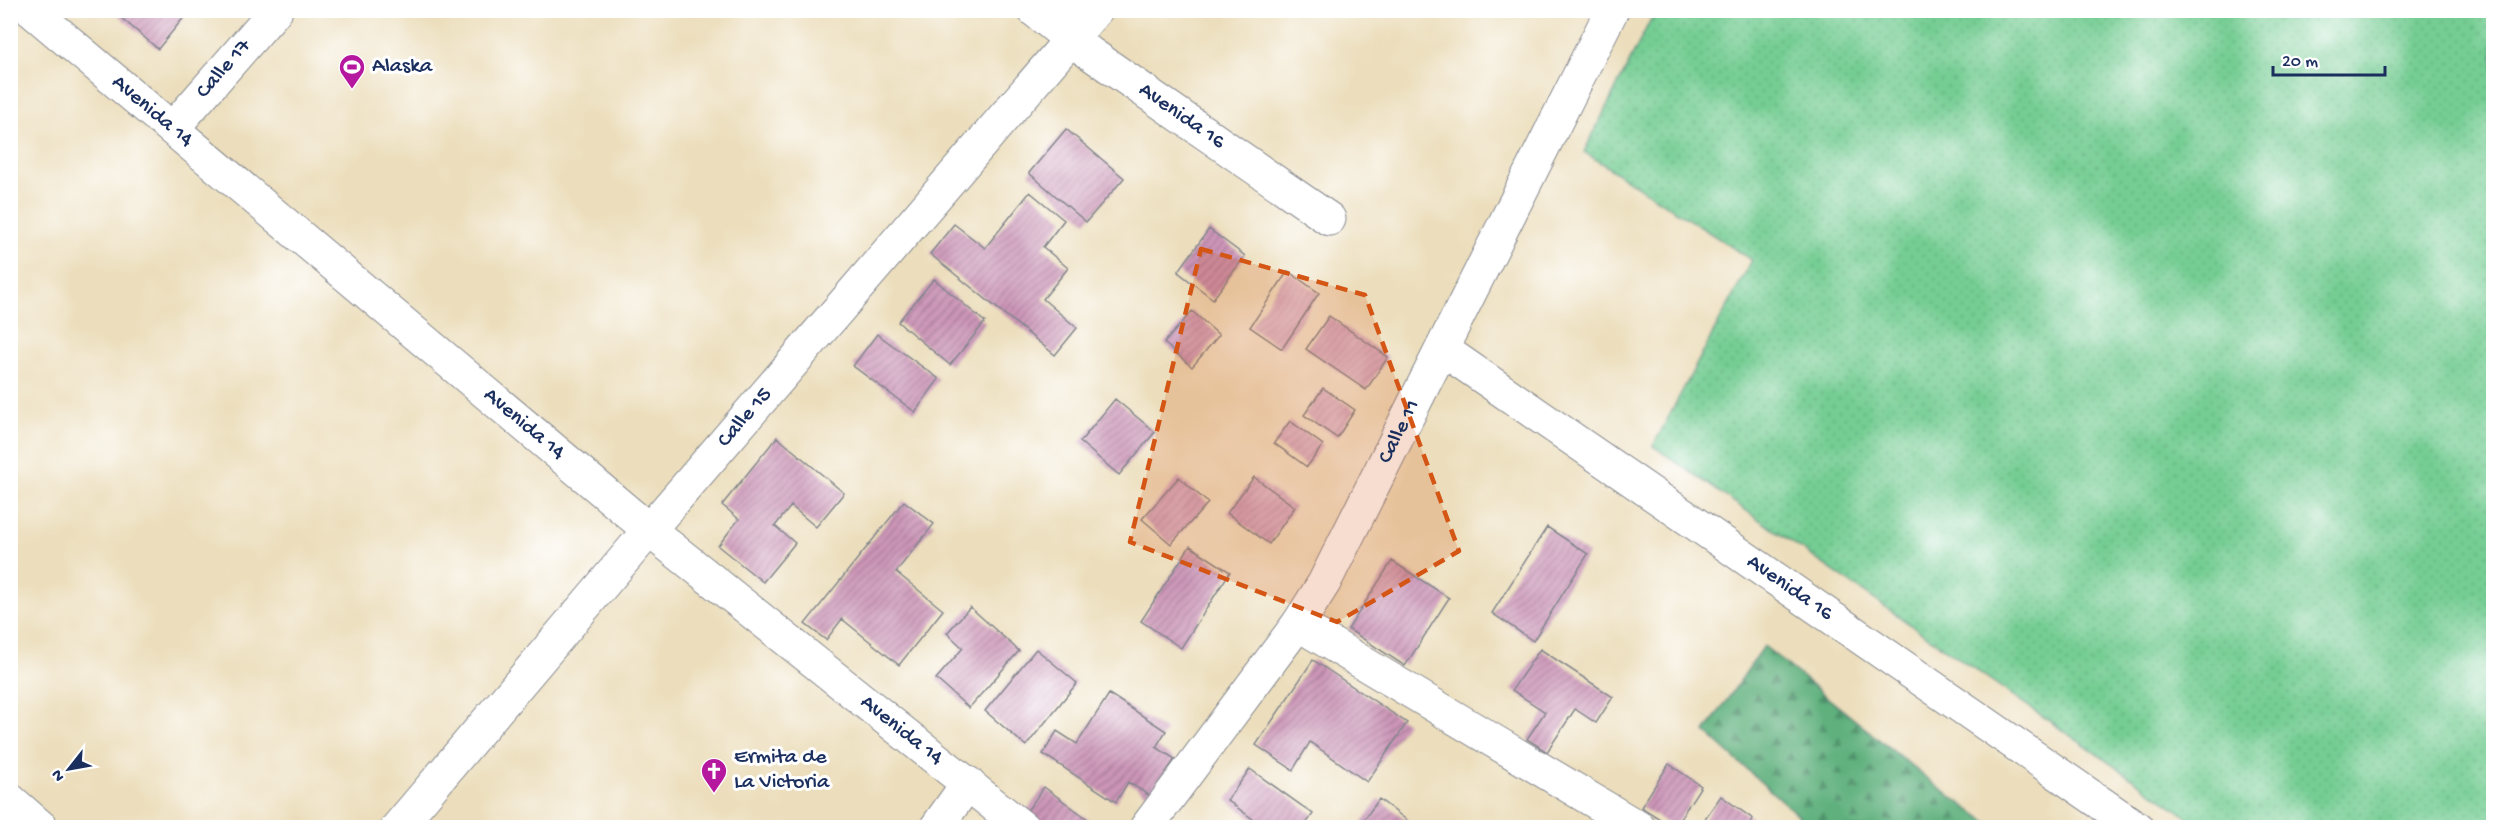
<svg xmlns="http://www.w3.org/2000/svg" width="2504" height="838" viewBox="0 0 2504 838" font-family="'Gochi Hand',sans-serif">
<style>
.grass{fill:url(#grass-dots);stroke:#487e78;stroke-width:1.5}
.forest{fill:url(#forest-firs);stroke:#3d706e;stroke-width:1.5}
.building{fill:url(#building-hatch)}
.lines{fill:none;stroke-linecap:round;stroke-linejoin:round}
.minor-casing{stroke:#84868d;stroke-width:35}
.minor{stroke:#fff;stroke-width:33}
.marked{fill:#d45514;fill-opacity:0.2;stroke:#d45514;stroke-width:4.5;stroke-dasharray:12 8;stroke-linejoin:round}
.labels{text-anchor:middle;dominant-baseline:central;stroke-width:6;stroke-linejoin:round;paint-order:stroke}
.poi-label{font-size:22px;fill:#1b2f5e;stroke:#fff;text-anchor:start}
.street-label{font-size:22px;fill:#1b2f5e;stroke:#fff}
</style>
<defs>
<pattern id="grass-dots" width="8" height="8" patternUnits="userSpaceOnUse" patternTransform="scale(1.5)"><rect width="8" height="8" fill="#74cd93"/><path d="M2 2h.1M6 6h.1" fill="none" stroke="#64b081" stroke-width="1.8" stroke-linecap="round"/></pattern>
<pattern id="forest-firs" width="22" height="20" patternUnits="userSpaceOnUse" patternTransform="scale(1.5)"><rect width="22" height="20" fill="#5fb07d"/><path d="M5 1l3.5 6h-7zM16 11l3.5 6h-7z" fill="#4e906a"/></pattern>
<pattern id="building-hatch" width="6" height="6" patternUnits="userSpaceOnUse" patternTransform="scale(1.5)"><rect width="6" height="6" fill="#cc95b7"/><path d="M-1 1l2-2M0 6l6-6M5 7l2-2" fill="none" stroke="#a57a98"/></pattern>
</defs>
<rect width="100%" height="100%" fill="#fff"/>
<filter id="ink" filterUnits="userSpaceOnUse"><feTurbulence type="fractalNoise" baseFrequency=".0167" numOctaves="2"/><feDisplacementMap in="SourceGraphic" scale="12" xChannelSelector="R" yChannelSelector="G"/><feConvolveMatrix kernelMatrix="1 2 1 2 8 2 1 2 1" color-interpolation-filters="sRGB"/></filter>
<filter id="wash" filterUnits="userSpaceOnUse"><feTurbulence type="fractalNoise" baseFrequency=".008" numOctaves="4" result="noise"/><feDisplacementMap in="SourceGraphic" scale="24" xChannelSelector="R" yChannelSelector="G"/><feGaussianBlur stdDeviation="1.35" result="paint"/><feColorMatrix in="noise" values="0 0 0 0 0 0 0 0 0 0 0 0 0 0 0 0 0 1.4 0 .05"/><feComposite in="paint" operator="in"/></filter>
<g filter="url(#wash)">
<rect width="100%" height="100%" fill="#ecdebc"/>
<!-- grass -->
<path class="grass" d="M1655 11H2493V827H2202L1653 446 1752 260 1584 152Z"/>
<!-- forest -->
<path class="forest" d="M1764 646 1935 785 1994 827H1811L1705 732Z"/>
<g id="blocks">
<!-- building -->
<path class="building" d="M112 10H190L158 49Z
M1066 129 1124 178 1086 222 1029 173Z
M1030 192 1064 220 1043 247 1068 268 1043 299 1077 328 1055 355 930 254 954 224 985 248Z
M1209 229 1245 256 1213 299 1178 272Z
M1288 271 1319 293 1282 349 1250 327Z
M934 279 985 322 950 365 898 322Z
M1192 311 1219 335 1192 367 1164 343Z
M1329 316 1388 357 1366 390 1306 349Z
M877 334 939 379 915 412 853 366Z
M1323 388 1355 410 1337 438 1304 415Z
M1115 399 1155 432 1119 475 1080 442Z
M1290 421 1323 445 1307 467 1274 443Z
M777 437 844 493 816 527 791 506 775 526 795 543 763 582 718 546 739 519 722 505Z
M1179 477 1208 503 1171 544 1142 519Z
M1254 477 1295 507 1269 544 1227 513Z
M904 501 934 524 896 572 943 610 899 665 842 619 826 640 805 624Z
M1547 527 1588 554 1533 641 1492 613Z
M1190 546 1230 572 1181 648 1141 621Z
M1392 561 1449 598 1405 666 1348 629Z
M970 607 1019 651 969 708 936 679 963 648 947 633Z
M1036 649 1077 683 1026 746 985 711Z
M1540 649 1613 697 1596 723 1575 709 1547 752 1527 739 1545 712 1512 690Z
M1313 660 1407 723 1367 782 1310 742 1293 770 1256 745Z
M1109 694 1166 731 1156 747 1175 759 1150 796 1128 782 1116 802 1043 754 1057 731 1077 744Z
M1669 764 1701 786 1674 828 1641 807Z
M1250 769 1313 814 1303 828H1265L1227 800Z
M1044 787 1100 828H1032L1021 819Z
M1721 796 1753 819 1747 828H1698Z
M1379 799 1417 828H1358Z"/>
</g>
</g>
<g filter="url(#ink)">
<use href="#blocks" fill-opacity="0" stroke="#84868d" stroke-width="1.5"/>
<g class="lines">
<!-- minor casing -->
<g class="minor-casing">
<g id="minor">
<path id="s1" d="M31 10 649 530 1023 828"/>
<path id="s2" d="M1034 10 1071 40 1329 219"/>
<path id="s3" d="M173 128 276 10"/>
<path id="s4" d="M1442 349 2137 828"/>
<path d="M1298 624 1639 828"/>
<path d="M10 800 42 828"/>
<path id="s5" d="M397 828 649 530 1096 10"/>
<path d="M936 828 968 783"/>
<path id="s6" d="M1146 828 1298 624 1324 583 1612 10"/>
</g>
</g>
<!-- minor -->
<use href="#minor" class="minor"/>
</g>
</g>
<!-- marked area -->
<path class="marked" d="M1201 249 1365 295 1459 551 1337 622 1130 542Z"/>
<!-- icons -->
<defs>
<g id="stadium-pin" transform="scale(1.35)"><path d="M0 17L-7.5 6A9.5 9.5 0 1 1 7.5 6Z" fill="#b5179e" stroke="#fff"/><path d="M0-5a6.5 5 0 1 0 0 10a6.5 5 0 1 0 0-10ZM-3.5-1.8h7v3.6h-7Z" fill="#fff"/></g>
<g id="church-pin" transform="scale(1.35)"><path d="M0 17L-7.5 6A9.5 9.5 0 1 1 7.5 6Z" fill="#b5179e" stroke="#fff"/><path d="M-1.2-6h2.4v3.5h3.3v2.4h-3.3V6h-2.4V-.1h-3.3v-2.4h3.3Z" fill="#fff"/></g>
</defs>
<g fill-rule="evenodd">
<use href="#stadium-pin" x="352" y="67"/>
<use href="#church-pin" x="714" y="771"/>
</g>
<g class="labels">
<!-- poi labels -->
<g class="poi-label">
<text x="372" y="67">Alaska</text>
<text x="734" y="758">Ermita de<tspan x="734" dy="25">La Victoria</tspan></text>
</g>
<!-- street labels -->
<g class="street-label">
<text stroke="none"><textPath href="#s3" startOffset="78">Calle 17</textPath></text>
<text stroke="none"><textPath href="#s1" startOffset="158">Avenida 14</textPath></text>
<text stroke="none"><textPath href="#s2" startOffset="182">Avenida 16</textPath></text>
<text stroke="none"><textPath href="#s5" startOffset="538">Calle 15</textPath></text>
<text stroke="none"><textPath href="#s1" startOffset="644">Avenida 14</textPath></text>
<text stroke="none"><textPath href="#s6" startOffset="472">Calle 11</textPath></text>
<text stroke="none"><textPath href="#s4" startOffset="422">Avenida 16</textPath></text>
<text stroke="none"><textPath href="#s1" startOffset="1130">Avenida 14</textPath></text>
</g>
</g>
<!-- margin -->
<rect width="2504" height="838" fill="none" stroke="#fff" stroke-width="36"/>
<!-- north arrow -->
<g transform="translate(69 769) rotate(239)" stroke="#ffffff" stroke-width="4.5" paint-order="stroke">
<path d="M0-4.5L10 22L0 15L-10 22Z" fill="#1b2f5e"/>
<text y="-9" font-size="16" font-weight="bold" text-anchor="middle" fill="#1b2f5e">N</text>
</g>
<!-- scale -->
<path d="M2273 66v9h112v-9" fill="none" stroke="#1b2f5e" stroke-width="3"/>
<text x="2282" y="66" font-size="18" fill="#1b2f5e" stroke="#ffffff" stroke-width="4.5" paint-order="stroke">20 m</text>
</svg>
